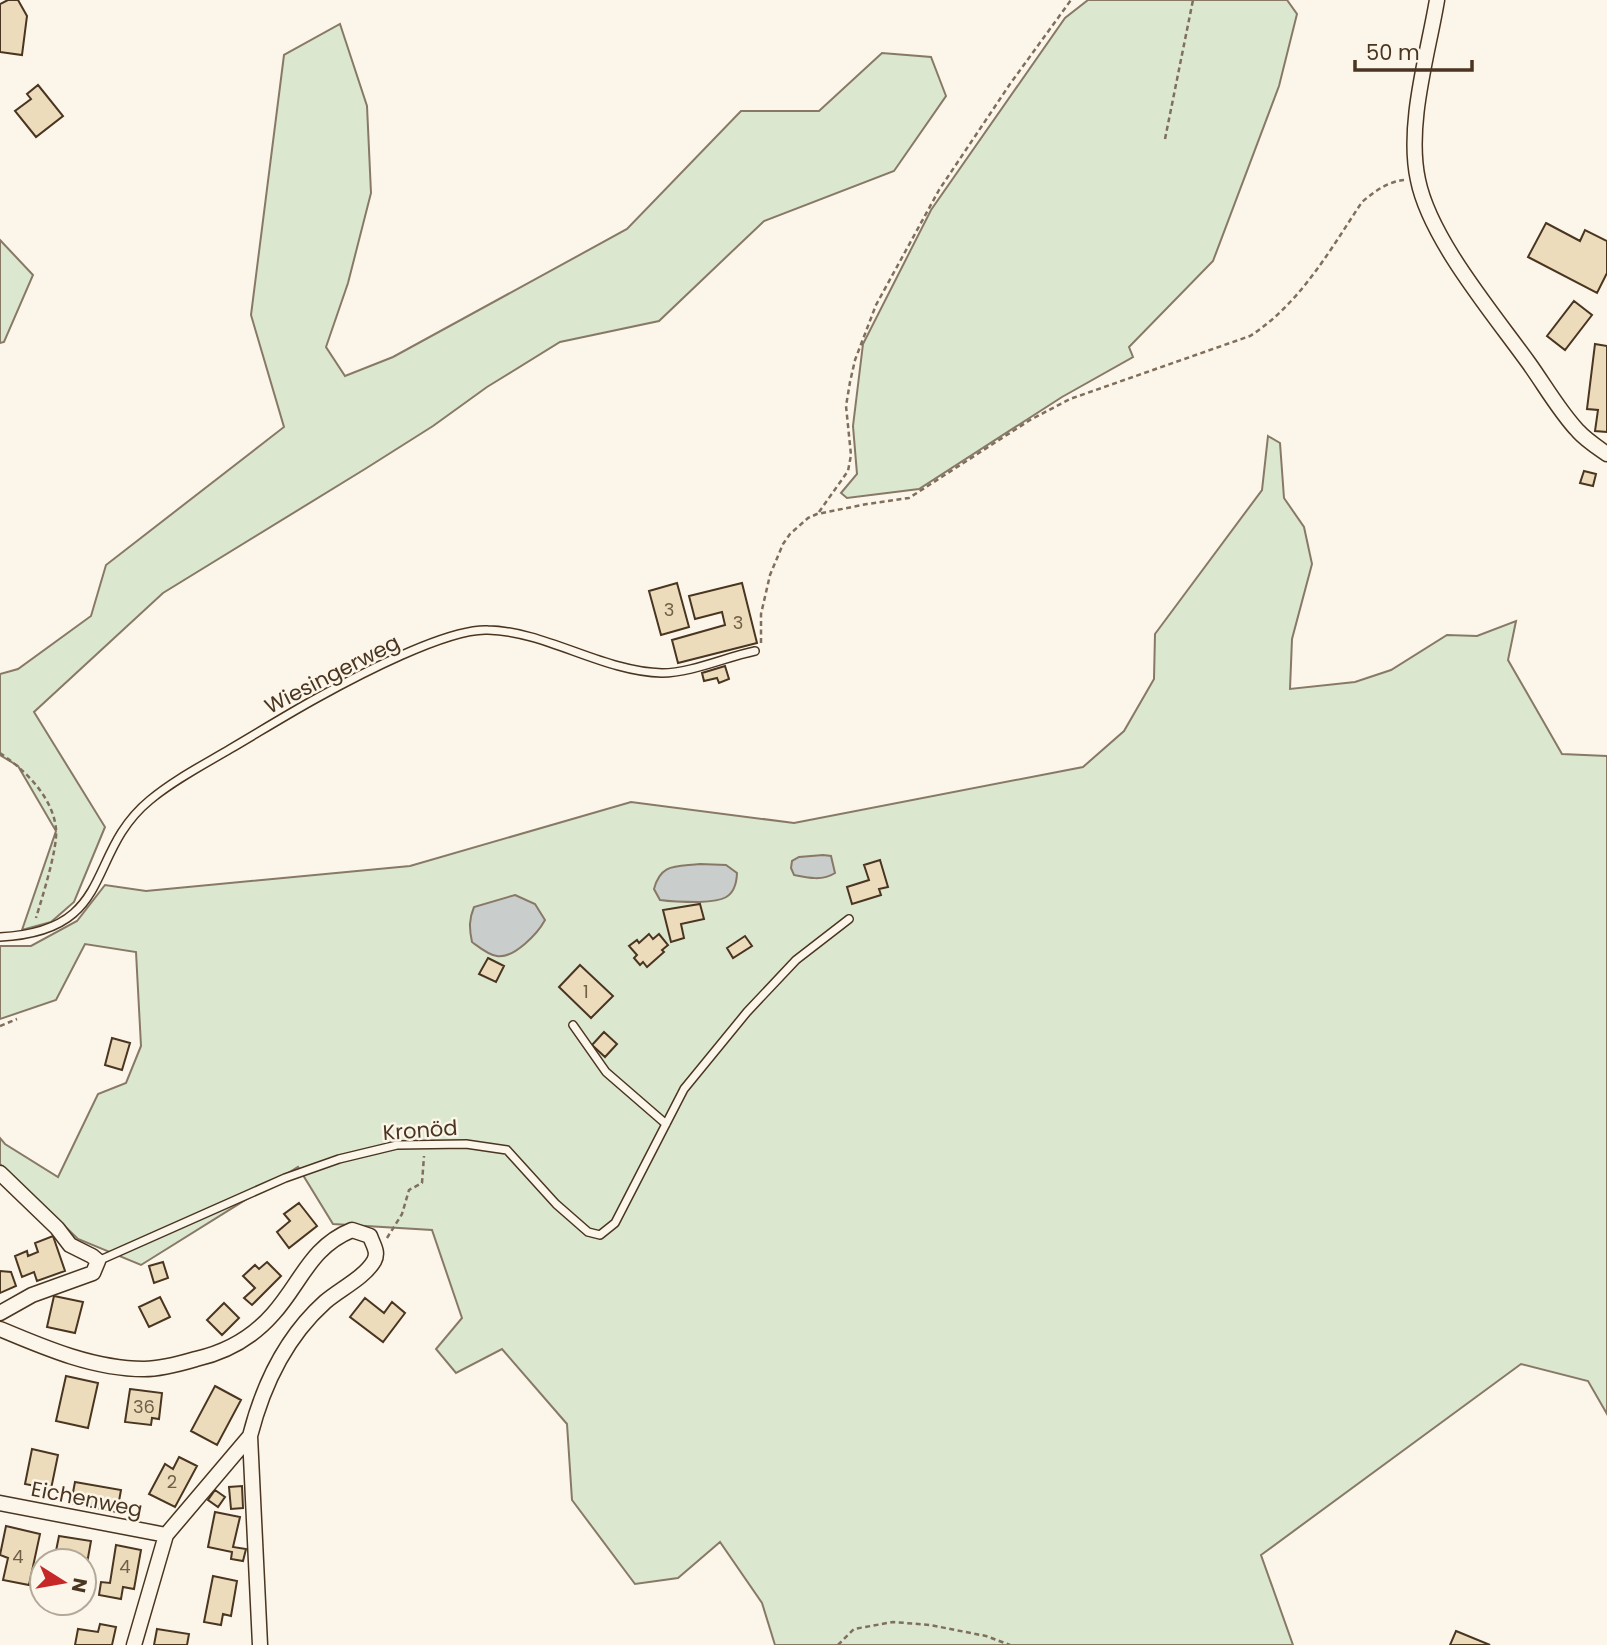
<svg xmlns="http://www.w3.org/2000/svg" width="1607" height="1645" viewBox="0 0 1607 1645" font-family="Poppins,sans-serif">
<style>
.green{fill:#dce7d0;stroke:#887966;stroke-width:2}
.water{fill:#c9cecd;stroke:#887966;stroke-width:2}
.building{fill:#ecdcbc;stroke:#4a3520;stroke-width:2}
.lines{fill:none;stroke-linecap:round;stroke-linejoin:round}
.service-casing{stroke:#4a3520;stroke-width:10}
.minor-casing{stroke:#4a3520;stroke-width:17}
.path{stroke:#7f6f5c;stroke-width:2.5;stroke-dasharray:5 3.5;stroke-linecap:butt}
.service{stroke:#fbf6e9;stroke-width:7}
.minor{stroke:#fbf6e9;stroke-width:14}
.labels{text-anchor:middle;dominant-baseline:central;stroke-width:5;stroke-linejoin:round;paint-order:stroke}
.number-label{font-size:18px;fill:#725f47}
.street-label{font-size:21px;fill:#4a3520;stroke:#fbf6e9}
</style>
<rect width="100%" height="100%" fill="#fbf6e9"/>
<!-- green -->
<path class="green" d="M1088 0H1287L1297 14 1279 86 1213 261 1129 347 1133 357 1062 397 919 489 847 498 841 493 857 474 853 426 863 344 931 210 1065 18Z
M340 24 367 106 371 193 348 283 326 347 345 376 393 357 627 229 741 111H819L882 53 931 57 946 96 894 171 764 221 659 321 560 342 487 387 433 426 365 469 163 593 34 712 105 827 74 902 51 922 22 930 56 831 18 766 0 755V674L18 669 91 616 106 565 284 427 251 315 284 55Z
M0 240 33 275 4 342 0 343Z
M1268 436 1280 443 1284 498 1304 527 1312 564 1292 639 1290 689 1355 682 1391 670 1447 635 1477 636 1516 621 1508 660 1562 754 1607 756V1414L1588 1381 1521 1364 1261 1555 1293 1645H775L762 1603 720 1542 678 1578 635 1584 572 1500 567 1424 502 1349 456 1373 436 1349 462 1318 432 1230 333 1224 298 1167 141 1265 78 1239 0 1164V1138L5 1144 58 1177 98 1094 126 1083 141 1046 136 952 85 944 56 1000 0 1019V946H31L77 921 105 885 146 891 410 866 631 802 794 823 1083 767 1124 731 1154 679 1155 634 1262 490Z"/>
<!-- water -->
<path class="water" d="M823 855 831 856 835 873C823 881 808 878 794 875L791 868 792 861 799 857Z
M700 864 726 865 737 873C736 900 721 901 699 902 685 902 674 902 660 900L654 889C661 863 676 867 700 864Z
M515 895 535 904 545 920C538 933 514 959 497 956 488 955 479 947 472 942 469 928 469 919 474 907Z"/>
<!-- building -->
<path class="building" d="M8 0H18L27 16 22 55 0 52V4Z
M38 85 63 116 36 137 15 111 31 99 27 94Z
M1546 223 1580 241 1585 230 1607 241V273L1597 293 1528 257Z
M1574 301 1592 315 1565 350 1547 336Z
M1595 344 1607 346V432L1595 431 1598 410 1587 409Z
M1584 471 1596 474 1593 486 1580 483Z
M677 583 689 627 661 635 649 591Z
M742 583 757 643 678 663 672 640 725 625 722 612 695 619 689 596Z
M725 666 729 679 719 683 717 678 704 681 702 673Z
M880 860 888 887 879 889 881 895 852 904 847 887 869 880 864 865Z
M700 904 704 919 681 924 684 938 671 942 663 910Z
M649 934 653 939 659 934 668 945 662 950 664 952 647 967 643 962 640 965 634 958 637 955 629 946 637 940 639 943Z
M745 936 752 946 733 958 727 948Z
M488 958 504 966 496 982 479 974Z
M580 965 613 996 591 1018 559 987Z
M604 1032 617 1044 605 1057 592 1045Z
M112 1038 130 1043 122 1070 105 1065Z
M299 1203 317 1226 289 1248 277 1232 290 1221 284 1214Z
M53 1236 65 1271 37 1281 34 1272 22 1277 15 1256 27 1251 28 1256 38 1252 35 1243Z
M163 1262 168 1278 154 1283 149 1266Z
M267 1262 281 1276 252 1305 244 1298 255 1288 243 1276 255 1265 259 1269Z
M0 1271 11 1272 16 1286 0 1293Z
M54 1296 83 1302 75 1333 47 1327Z
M160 1297 170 1317 149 1327 139 1307Z
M365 1298 384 1313 392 1302 405 1313 383 1342 350 1317Z
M224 1303 239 1318 222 1335 207 1320Z
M66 1376 98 1383 88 1428 56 1421Z
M215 1386 241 1400 217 1445 191 1431Z
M130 1389 162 1393 159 1419 152 1418 151 1425 125 1422Z
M32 1449 58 1455 51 1489 25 1484Z
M179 1457 197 1466 175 1507 149 1494 165 1464 173 1469Z
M75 1482 121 1490 117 1512 71 1503Z
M242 1486 243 1508 231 1509 229 1487Z
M215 1490 225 1497 218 1507 208 1500Z
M215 1512 240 1517 233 1547 246 1549 243 1561 231 1559 232 1552 208 1547Z
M6 1526 40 1534 29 1585 3 1580 8 1558 0 1555Z
M59 1536 91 1541 84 1580V1561H54Z
M116 1545 141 1550 134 1589 123 1587 121 1599 99 1595 101 1582 110 1583Z
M213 1576 237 1581 231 1616 223 1614 221 1625 204 1622Z
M100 1624 116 1627 112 1645H75L78 1629 98 1632Z
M157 1629 189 1634 187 1645H154Z
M1456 1631 1490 1645H1450Z"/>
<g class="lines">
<!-- service casing -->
<g class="service-casing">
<path id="service" d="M0 937C117 931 84 854 150 800 174 780 203 765 230 749 259 732 288 714 317 698 355 677 447 628 488 630 545 631 604 672 662 673 691 673 726 657 755 651
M573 1025 606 1072 666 1124
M98 1261 285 1178 339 1159 397 1145 466 1144 507 1150 556 1204 588 1232 600 1235 615 1223 684 1089 747 1012 796 960 849 919"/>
</g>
<!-- minor casing -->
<g class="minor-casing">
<path id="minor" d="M1437 0C1428 54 1406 125 1418 180 1430 239 1492 312 1528 362 1544 384 1559 411 1578 431 1586 440 1597 447 1607 454
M0 1173 57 1228 70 1245 92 1256 98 1261 93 1273 32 1295 0 1313
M0 1329C45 1348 94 1369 144 1369 161 1369 179 1364 196 1359 227 1352 252 1338 273 1314 301 1283 310 1247 352 1230L370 1236C373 1245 379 1252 374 1261 364 1278 340 1289 325 1302 286 1337 263 1385 250 1436L260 1645
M0 1503 166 1535
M134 1645 166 1535 250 1436"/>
</g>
<!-- path -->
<path class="path" d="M1165 139 1193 0
M819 512 848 471 851 455 846 406 850 382 855 360 876 305 939 190 1010 84 1071 0
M761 643V614L770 575 783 544 790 534 808 518 817 514 867 504 909 498 1030 420 1070 399 1250 336C1300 304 1330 250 1362 202 1375 191 1387 182 1404 180
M0 753C25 770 53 797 56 829 58 848 42 898 36 918
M0 1026 17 1019
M387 1238 402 1214 409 1190 422 1183 424 1156
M838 1645 854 1629 893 1622 930 1625 986 1636 1010 1645"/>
<!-- service -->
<use href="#service" class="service"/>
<!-- minor -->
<use href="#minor" class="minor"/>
</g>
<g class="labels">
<!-- number labels -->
<g class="number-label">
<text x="669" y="609">3</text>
<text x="738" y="622">3</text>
<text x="586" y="991">1</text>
<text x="144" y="1406">36</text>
<text x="172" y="1481">2</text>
<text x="18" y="1556">4</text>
<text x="125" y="1566">4</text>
</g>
<!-- street labels -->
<g class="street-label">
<text transform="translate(332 674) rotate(-27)">Wiesingerweg</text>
<text transform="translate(420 1130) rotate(-4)">Kronöd</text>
<text transform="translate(87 1499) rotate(11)">Eichenweg</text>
</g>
</g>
<!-- north arrow -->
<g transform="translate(63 1582) rotate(101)"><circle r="33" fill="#fbf6e9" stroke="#b4a999" stroke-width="2"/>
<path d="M0-5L12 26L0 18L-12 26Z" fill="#c62828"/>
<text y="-10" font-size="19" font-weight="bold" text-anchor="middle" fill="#4a3520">N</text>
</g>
<!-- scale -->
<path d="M1355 60v10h117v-10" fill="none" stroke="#4a3520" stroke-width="3.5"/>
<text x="1366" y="60" font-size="21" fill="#4a3520" stroke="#fbf6e9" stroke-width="5" paint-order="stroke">50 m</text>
</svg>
